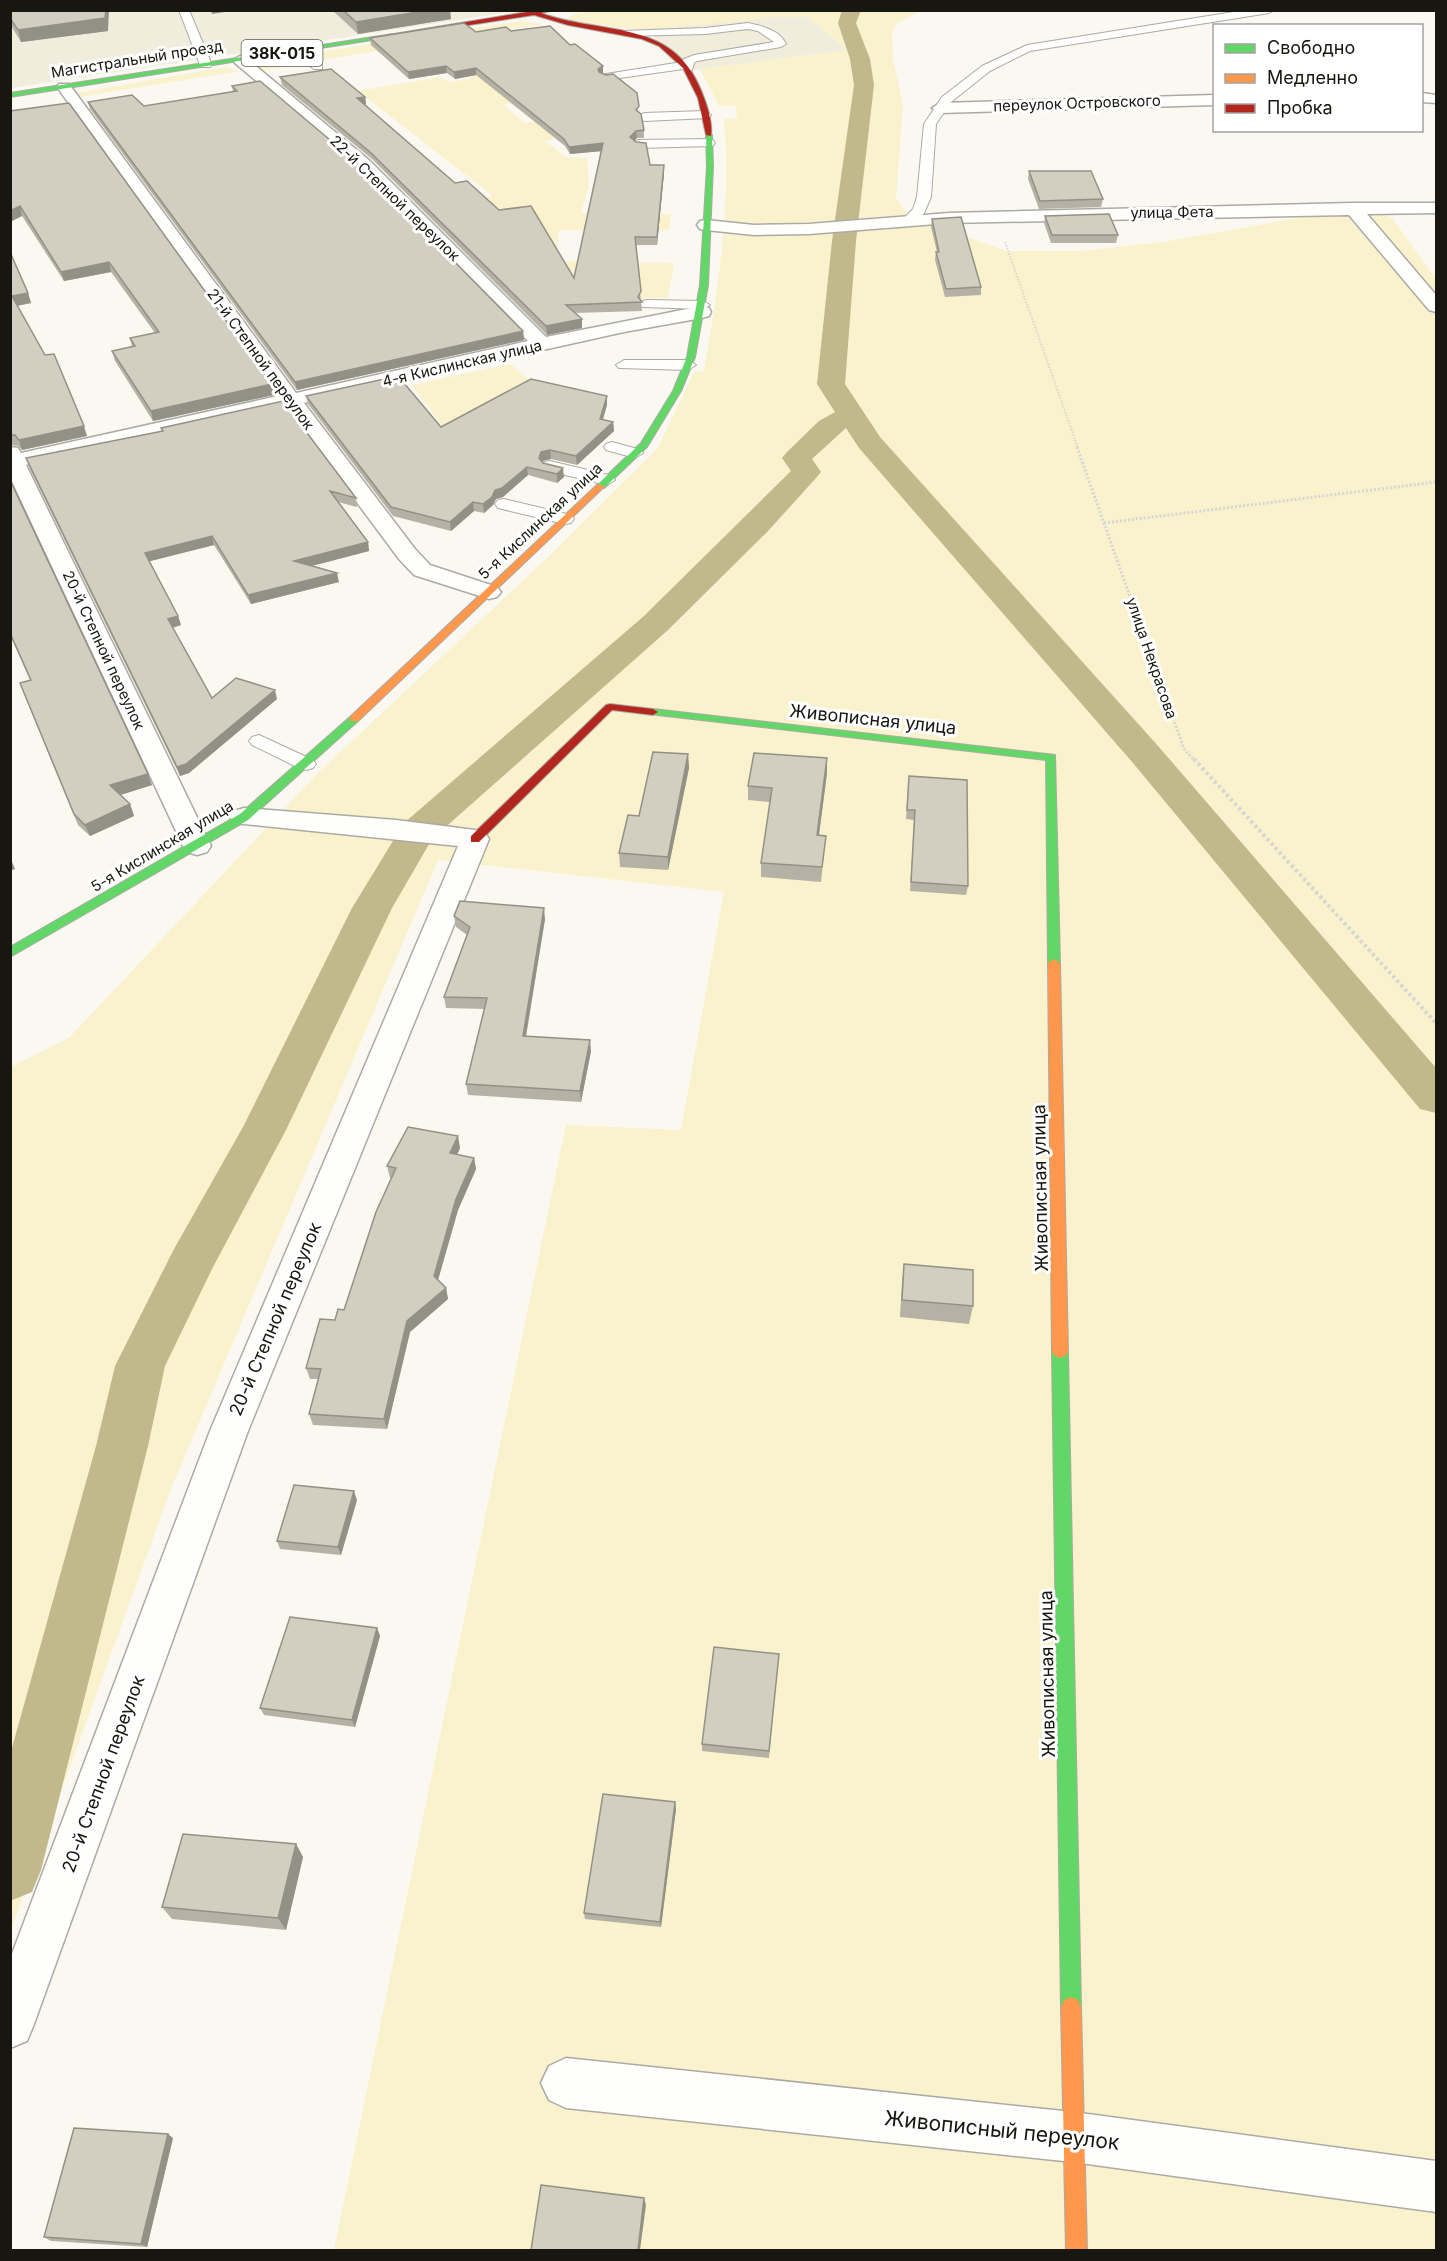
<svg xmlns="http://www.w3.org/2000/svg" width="1447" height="2261" viewBox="0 0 1447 2261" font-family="Inter,sans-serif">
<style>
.built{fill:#f0eddd}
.green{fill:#f9f2cd}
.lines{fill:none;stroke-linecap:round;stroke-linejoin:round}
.canal{fill:#c1b88b;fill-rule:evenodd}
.lane-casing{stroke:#acaaa5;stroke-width:2}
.street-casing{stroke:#acaaa5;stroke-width:3}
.fast-casing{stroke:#acaaa5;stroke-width:2}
.slow-casing{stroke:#acaaa5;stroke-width:2}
.jam-casing{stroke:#acaaa5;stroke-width:2}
.path-far2{stroke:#d6d6d4;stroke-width:2;stroke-dasharray:1.5 1.5;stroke-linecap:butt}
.path-far1{stroke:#d6d6d4;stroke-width:3;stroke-dasharray:2 2;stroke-linecap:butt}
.path{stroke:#d6d6d4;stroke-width:4;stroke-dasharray:3 3;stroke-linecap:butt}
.lane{fill:#fefefd;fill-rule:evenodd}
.street{fill:#fefefd;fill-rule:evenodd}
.fast{fill:#63d668;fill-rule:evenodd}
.slow{fill:#ff974d;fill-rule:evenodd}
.jam{fill:#b3261e;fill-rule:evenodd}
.wall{fill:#b5b2a5}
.shaded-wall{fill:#939186}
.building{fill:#d2cfc0;stroke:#939186;stroke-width:1.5}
.labels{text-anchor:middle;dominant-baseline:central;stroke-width:6;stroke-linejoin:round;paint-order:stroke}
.far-street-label{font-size:15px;fill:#171611;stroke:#fff}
.shield{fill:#fff;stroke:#5d5c58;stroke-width:1.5}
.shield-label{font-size:16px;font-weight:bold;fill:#171611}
.street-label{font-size:18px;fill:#171611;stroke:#fff}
.near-street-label{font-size:21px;fill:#171611;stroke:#fff}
</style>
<rect width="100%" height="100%" fill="#faf8f0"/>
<!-- built -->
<path class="built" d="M11 11H516L11 88Z
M802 12 848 50 684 71 645 26Z"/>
<!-- green -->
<path class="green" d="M600 10 920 11 896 24 892 33 893 59 903 105 896 198 909 217 1007 251H1080L1163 242 1350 209H1370L1392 218 1436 279V2250H334L566 1125 681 1130 724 892 438 860 172 1486 11 1929V1067L69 1038 317 774 546 559 658 448 694 372 704 371C718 290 732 201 724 119L737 118 736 106H719L700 69 847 50 808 17H763V19L640 30 570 21 569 17 575 14Z
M521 21 543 24 315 61 306 54Z
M297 56 306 63 260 71 256 65 261 62Z
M453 60 542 97 503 105 525 123 556 118 575 134 545 141 566 157 587 158 589 187 581 213 671 214 670 230H559L556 261 674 263 668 298 629 299 628 274H549L475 200 493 196 358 91 440 77 449 82 471 79Z
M225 67 240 71 79 97 77 93Z
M510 364 547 395 444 428 412 385Z"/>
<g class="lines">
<!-- canal -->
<path class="canal" d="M842 10H861L856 23 870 59 874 85 856 241 845 384 880 437 1159 747 1436 1068V1113L1420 1109 1133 763 859 448 846 428 812 459 821 472 816 478 769 530 668 630 432 839 392 908 286 1130 212 1269 165 1366 148 1446 41 1870 32 1892 10 1901V1755L96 1446 115 1366 174 1249 243 1127 352 908 404 823 644 616 791 471 782 458 787 452 819 421 835 412 817 384 832 241 854 85 850 59 838 23Z"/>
<!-- lane casing -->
<g class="lane-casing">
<path id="lane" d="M179 10H189L212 65 210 67H202L200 65Z
M1246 10H1274L1269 13 1030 51 990 71 951 102 936 124 931 197 924 213 913 224 908 225 901 221 913 209 917 197 924 124 942 97 982 66 1027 45Z
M748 23C762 26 780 30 786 44L781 47 697 61 694 63 692 70 688 71 683 69 606 80 600 77 606 74 682 62 684 59 694 55 774 42 758 31 748 29 705 34 627 36 622 33 623 31 705 28Z
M295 48 322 65V69H314L291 53 289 51Z
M705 111 711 115 709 118 644 121 638 117 644 113Z
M709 139 713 140 715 143 713 146 638 148 632 144 638 140Z
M647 300 703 301 710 305 703 309 642 307 640 304 642 301Z
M624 360H688L696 365 688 370 619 368 616 365Z
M612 442 641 450 643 453 635 458 606 450 604 447 606 444Z
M550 461 613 476 615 480 607 485 544 470 542 466 544 462Z
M504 499 571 515 574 519 571 523 565 524 498 508 495 504 498 500Z
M259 735 313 760 316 764 313 768 306 770 299 768 252 745 249 741 252 737Z"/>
</g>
<!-- street casing -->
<g class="street-casing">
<path id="street" d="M240 56 245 57 370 161 546 337 702 306 709 308 711 312 709 316 702 318 624 332 304 403 415 549 430 565 497 587 501 592 497 597 489 599 414 575 399 559 286 407 26 465 211 846 207 852 197 855 187 852 183 846 10 477V447L18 448 21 453 278 396 57 87 59 84H69L296 393 528 341 358 167 235 63 233 60Z
M1422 93 1436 95V103L1422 102Z
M1214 95V105L940 113 932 108 940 103Z
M1352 203H1436V213L1367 214 1436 295V312L1429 310 1349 215 949 223 809 234 754 235 706 230 700 229 697 225 700 221 706 220 754 225 809 224 949 213Z
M244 808 396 820 475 830 485 833 489 839 248 1431 34 2024 27 2041 10 2048V1959L210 1431 458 846 234 823 230 817 234 811Z
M566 2058 1073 2112 1436 2161V2212L1073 2162 566 2108 549 2100 541 2083 549 2066Z"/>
</g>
<!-- fast casing -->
<g class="fast-casing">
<path id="fast" d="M393 34 391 37 10 97V93Z
M709 133 712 135 713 166 708 285 695 357 681 391 647 447 604 488H598V484L641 443 673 391 687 357 700 285 707 166 706 135Z
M653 709 1055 755 1060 963 1058 966 1054 967 1048 963 1046 760 649 714V710Z
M354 716 359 719 358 721 248 820 10 957V947L240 814 350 717Z
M1060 1346 1065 1348 1068 1352 1081 2007 1078 2014 1071 2017 1064 2014 1061 2007 1052 1352 1055 1348Z"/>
</g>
<!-- slow casing -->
<g class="slow-casing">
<path id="slow" d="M598 484 605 486 358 721H350V717Z
M1054 959 1060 963 1068 1352 1065 1356 1060 1358 1055 1356 1052 1352 1048 963Z
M1071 1997 1078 2000 1081 2007 1087 2250H1066L1061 2007 1064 2000Z"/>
</g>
<!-- jam casing -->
<g class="jam-casing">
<path id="jam" d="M539 10H555L541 13C599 35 671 18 700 88 706 102 713 121 711 136L706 135 698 98 683 68 659 46 642 39 568 25 534 15 391 37 388 35Z
M610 704 653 709 658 712 653 715 612 710 479 842H471V836L606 705Z"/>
</g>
<!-- path-far2 -->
<path class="path-far2" d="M1005 242 1078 448"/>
<!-- path-far1 -->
<path class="path-far1" d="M1077 447 1184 749 1195 761
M1104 523 1436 482"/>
<!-- path -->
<path class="path" d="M1194 759 1436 1023"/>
<!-- lane -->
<use href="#lane" class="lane"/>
<!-- street -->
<use href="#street" class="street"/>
<!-- fast -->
<use href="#fast" class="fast"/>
<!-- slow -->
<use href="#slow" class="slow"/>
<!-- jam -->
<use href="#jam" class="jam"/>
</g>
<!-- wall -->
<path class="wall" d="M10 10 108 31 21 42 10 24Z
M332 10H450L451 19 358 34Z
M511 31 603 73H602L639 113 644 130V138H637L634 141 650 165 664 173 657 245H635L642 311 574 313 582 319V328L547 335 372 159 282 85 280 77 365 97 366 104 364 105 455 183 574 278 601 151 570 154 565 146 476 75 455 79 447 73 409 79 371 45 370 38Z
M232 86 523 331 524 340 297 390 90 109 88 102 144 106 233 92Z
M10 111 274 395 153 421 115 361 112 351 132 347 130 338 155 333 111 272 64 281 22 216 10 222Z
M1029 171 1103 199 1101 207 1039 209 1028 179Z
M1045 216 1118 235 1116 243H1051L1044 223Z
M932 219 981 287V295L945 297 935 260 936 252H937L931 227Z
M10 252 28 293 31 303 17 306 87 436 22 450 18 446 10 445Z
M306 396 441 427 607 405 603 420 613 422 614 431 577 465 551 459 542 461 543 463 564 477 557 483 528 475 503 497 496 499 493 505 484 513 474 511 451 531 393 516 308 404Z
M161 428 356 498 357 507 338 502 368 542 369 551 312 566 339 582 251 604 214 545 149 561 178 616 181 625 173 628 212 698 277 699 189 773 180 776 29 467 26 458 162 431Z
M10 480 148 774 152 785 120 795 130 804 134 816 90 836 78 825 24 694 30 680 10 635Z
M688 754 689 768 668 870 620 867 619 853 639 816Z
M827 758V773L819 835 826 836 821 882 761 877V863L770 802 748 800V786Z
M908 786 968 886 966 895 910 891 914 820 906 819Z
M454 916 545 919 526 1037 591 1051 581 1102 468 1095 466 1084 485 1009 446 1008 444 997 467 935 456 927Z
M460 1148 457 1154 474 1158 476 1169 458 1210 438 1280 446 1288 448 1299 410 1332 387 1429 313 1425 309 1414 318 1379H310L306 1368 335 1320 344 1310 392 1178H390L387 1166Z
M904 1264 973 1306 969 1324 900 1317 902 1282Z
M357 1500 341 1555 280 1549 277 1541Z
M377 1628 380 1636 355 1727 264 1715 260 1708Z
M779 1654 769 1758 702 1751V1744Z
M675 1802 676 1809 661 1927 585 1919 584 1913Z
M296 1844 303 1857 286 1930 172 1919 162 1907Z
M173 2138 147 2247 51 2241 44 2237Z"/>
<!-- shaded-wall -->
<path class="shaded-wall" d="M106 10H109L108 31 21 42 18 30Z
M211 10H238L212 14Z
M430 10H450L451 19 358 34 356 22Z
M446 66 447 73 409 79 408 72Z
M603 66V73L598 76V69Z
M476 68V75L455 79 454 72Z
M365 97 366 104 358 106 357 98Z
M636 131 637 138 630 145V137Z
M603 143V151L570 154 569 147Z
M664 165V173L657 245V237Z
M20 206 22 216 10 222V211Z
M109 262 111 272 64 281 61 272Z
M28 293 31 303 15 306 12 296Z
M582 319V328L547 335 546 326Z
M523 331 524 340 297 390 295 382Z
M272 384 274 395 153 421 151 411Z
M607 396V405L600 428V419Z
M613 422 614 431 577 465 576 456Z
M84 426 87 436 22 450 19 440Z
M550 450 551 459 542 461 540 467 539 458 541 452Z
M527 467 528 475 503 497 496 499 493 505 484 513 483 504 495 490Z
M563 468 564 477 557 483V474Z
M473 502 474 511 451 531 450 522Z
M212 536 214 545 147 562 145 553Z
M368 542 369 551 296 570 294 561Z
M337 573 339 582 251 604 248 595Z
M178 616 181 625 170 628 168 619Z
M275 690 277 699 189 773 180 776 177 767Z
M688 754 689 768 668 870V857Z
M827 758V773L817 849V835Z
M148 774 152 785 114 797 110 785Z
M130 804 134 816 90 836 85 825Z
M10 857 15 869 10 871Z
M544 908 545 919 524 1047 523 1036Z
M590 1040 591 1051 581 1102 580 1091Z
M458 1136 460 1148 453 1164 450 1153Z
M474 1158 476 1169 458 1210 436 1287 434 1276 456 1199Z
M446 1288 448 1299 410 1332 387 1429 384 1419 407 1321Z
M354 1491 357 1500 341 1555 338 1547Z
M377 1628 380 1636 355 1727 352 1720Z
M675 1802 676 1809 661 1927 660 1922Z
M296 1844 303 1857 286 1930 278 1918Z
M168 2134 173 2138 147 2247 141 2244Z
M644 2198 646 2205 640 2250H638Z"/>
<!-- building -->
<path class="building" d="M10 10H106L105 18 18 30 10 18Z
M343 10H430L356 22Z
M464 23 476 32 506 27 511 31 550 26 570 45 575 44 603 66 598 69 599 72 606 75 613 74 637 93 639 106 636 110 641 114 644 130 636 131 630 137 636 142 646 143 650 165H664L657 237H635L641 291 638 297 642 302 566 305 582 319 546 326 370 152 280 77 331 69 365 97 357 98 455 183 467 181 499 210 531 206 574 278 603 143 569 147 564 139 476 68 454 72 446 66 408 72 370 38Z
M260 81 355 161 523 331 295 382 88 102 132 95 144 106 237 91 232 86Z
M69 103 272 384 151 411 112 351 135 346 130 338 159 332 109 262 61 272 20 206 10 211V111Z
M1029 171H1091L1103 199 1040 201Z
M1109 214 1118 235H1052L1045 216Z
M961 217 981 287 946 289 936 252H939L932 219Z
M10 252 28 293 12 296 45 355 54 354 84 426 19 440 15 435H10Z
M398 376 441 427 531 379 607 396 600 419 613 422 576 456 550 450 541 452 539 458 543 463 563 468 557 474 527 467 502 488 495 490 492 497 483 504 473 502 450 522 391 507 306 396Z
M283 401 356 498 330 491 368 542 294 561 337 573 248 595 212 536 145 553 178 616 168 619 212 698 236 678 275 690 186 764 177 767 26 458 163 431 161 428Z
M10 480 148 774 110 785 130 804 85 825 74 814 20 683 31 680 10 633Z
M653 752 688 754 668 857 619 853 628 815 639 816Z
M754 753 827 758 817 835 826 836 822 867 761 863 772 788 748 786Z
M909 776 967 780 968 886 911 882 915 810H907Z
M460 901 544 908 523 1036 590 1040 580 1091 466 1084 487 998 444 997 470 927 454 916Z
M408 1127 458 1136 450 1153 474 1158 456 1199 434 1276 446 1288 407 1321 384 1419 309 1414 321 1369 306 1368 320 1319 335 1320 338 1309 344 1310 376 1212 396 1168 387 1166Z
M904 1264 973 1270V1306L902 1300Z
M294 1485 354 1491 338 1547 277 1541Z
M290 1617 377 1628 352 1720 260 1708Z
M714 1647 779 1654 769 1751 702 1744Z
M603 1794 675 1802 660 1922 584 1913Z
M183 1834 296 1844 278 1918 162 1907Z
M74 2128 168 2134 141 2244 44 2237Z
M541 2185 644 2198 638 2250H531Z"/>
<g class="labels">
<!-- far-street labels -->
<g class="far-street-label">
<text transform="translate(137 59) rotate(-9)">Магистральный проезд</text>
<text transform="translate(1077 103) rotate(-2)">переулок Островского</text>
<text transform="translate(395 198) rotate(44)">22-й Степной переулок</text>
<text transform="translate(1172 212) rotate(-1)">улица Фета</text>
<text transform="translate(261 359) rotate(54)">21-й Степной переулок</text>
<text transform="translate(462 363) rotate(-13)">4-я Кислинская улица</text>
<text transform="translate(540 521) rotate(-43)">5-я Кислинская улица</text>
<text transform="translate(104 650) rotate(65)">20-й Степной переулок</text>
<text transform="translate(1152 658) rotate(71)">улица Некрасова</text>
<text transform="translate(162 846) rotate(-31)">5-я Кислинская улица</text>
</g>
<!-- shield labels -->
<rect class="shield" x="241.5" y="40" width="81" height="26" rx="4.5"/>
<g class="shield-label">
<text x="282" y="53">38К-015</text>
</g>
<!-- street labels -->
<g class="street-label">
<text transform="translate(873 719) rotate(6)">Живописная улица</text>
<text transform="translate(1040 1188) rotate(-91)">Живописная улица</text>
<text transform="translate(275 1319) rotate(-67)">20-й Степной переулок</text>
<text transform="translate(1047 1674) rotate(-91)">Живописная улица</text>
<text transform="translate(103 1774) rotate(-70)">20-й Степной переулок</text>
</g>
<!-- near-street labels -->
<g class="near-street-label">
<text transform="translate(1002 2130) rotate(6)">Живописный переулок</text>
</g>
</g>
<!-- border -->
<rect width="1447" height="2261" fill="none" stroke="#171611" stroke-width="24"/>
<!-- legend -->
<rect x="1213" y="24" width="210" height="108" fill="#ffffff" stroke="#a2a2a0" stroke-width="1.5"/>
<rect x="1225" y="44" width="30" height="9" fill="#63d668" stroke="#a2a2a0" stroke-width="1.5"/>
<text x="1267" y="54" font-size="18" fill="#171611">Свободно</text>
<rect x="1225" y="74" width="30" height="9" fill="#ff974d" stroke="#a2a2a0" stroke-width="1.5"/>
<text x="1267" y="84" font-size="18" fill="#171611">Медленно</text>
<rect x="1225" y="104" width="30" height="9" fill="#b3261e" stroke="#a2a2a0" stroke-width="1.5"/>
<text x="1267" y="114" font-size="18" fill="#171611">Пробка</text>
</svg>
